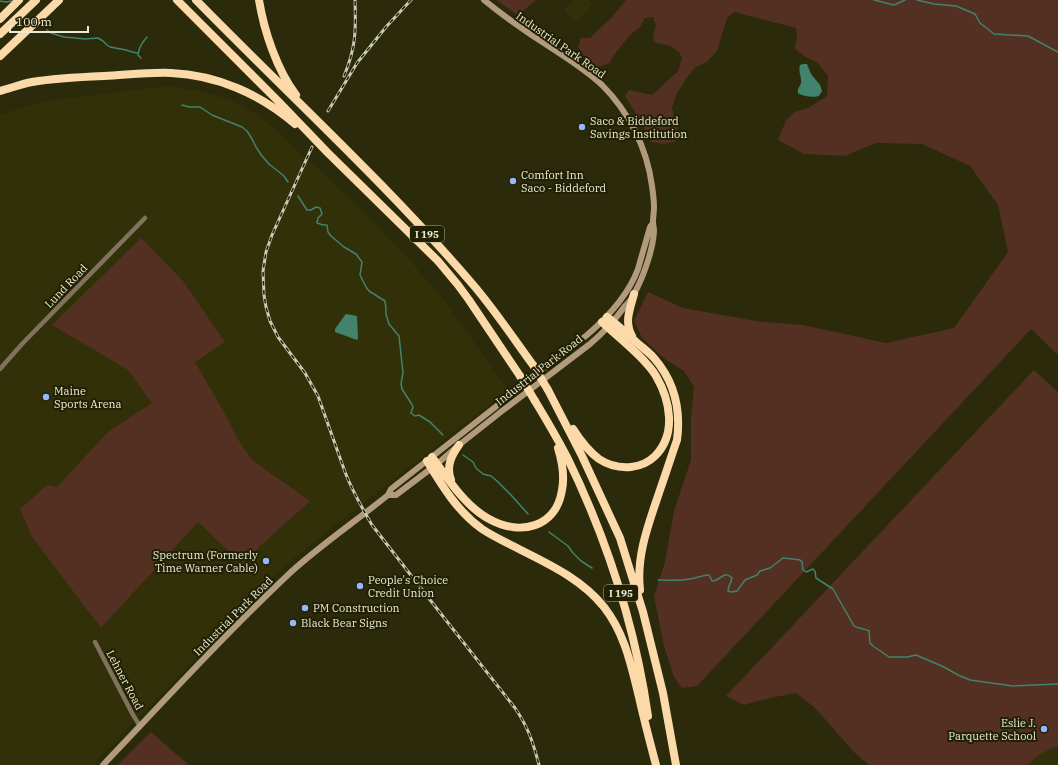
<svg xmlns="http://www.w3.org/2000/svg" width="1058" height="765" viewBox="0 0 1058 765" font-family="'IBM Plex Serif',serif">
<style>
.built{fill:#323008}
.green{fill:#533021}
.water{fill:#42836e}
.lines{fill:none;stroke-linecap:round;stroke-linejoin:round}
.stream{stroke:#42836e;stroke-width:1.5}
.street{stroke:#80725e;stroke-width:4.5}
.secondary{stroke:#b29b7c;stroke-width:6}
.highway{stroke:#fcd9a8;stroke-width:8}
.rail-casing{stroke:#cac9b5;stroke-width:3}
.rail{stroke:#212002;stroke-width:1.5;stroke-dasharray:4.5;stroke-linecap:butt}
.highway-bridge{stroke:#fcd9a8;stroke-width:8}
.poi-dot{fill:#96b6fd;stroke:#212002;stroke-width:1.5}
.labels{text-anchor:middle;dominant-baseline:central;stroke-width:4;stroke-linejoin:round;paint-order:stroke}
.shield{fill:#212002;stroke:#aead98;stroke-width:1}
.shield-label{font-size:10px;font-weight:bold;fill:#eaead8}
.street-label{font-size:11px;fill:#eaead8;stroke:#212002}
.poi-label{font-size:11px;fill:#eaead8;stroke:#212002;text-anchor:start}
</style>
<rect width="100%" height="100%" fill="#2b2a0b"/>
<!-- built -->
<path class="built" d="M574 0H589L593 4 576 22 564 10Z
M160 87H176L199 91 228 99 250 110 267 122 348 197 383 232 413 264 444 300 508 390 325 533 281 569 93 765H0V115L31 104 59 99Z
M1058 716V765H993Z"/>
<!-- green -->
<path class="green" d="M496 0H536L518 15Z
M626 0H1058V355L1031 329 697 686 682 688 674 677 664 646 654 596 665 562 674 511 691 460V416L694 387 684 371 666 360 642 338 634 321 648 292 683 308 756 321 803 325 886 343 954 328 1008 252 998 205 970 166 922 144 876 143 845 156 804 154 778 140 786 120 795 112 808 108 827 96 828 76 818 63 804 56 795 49 797 35 796 28 734 12 727 18 717 51 707 62 696 67 688 76 677 93 672 108 679 137 674 142 663 144 651 142 643 125 625 96 629 90 652 95 678 71 682 58 679 52 670 46 654 42 653 36 656 26 653 17 645 18 640 27 629 36 614 55 610 63 598 67 584 56 578 47 581 38H590L611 18Z
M141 238 183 281 225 342 195 362 230 423 237 438 252 460 310 501 260 546 245 567 198 522 101 628 32 537 20 509 47 485 57 487 107 433 152 403 128 370 52 325Z
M1034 370 1058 392V746C1047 750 1036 756 1028 765H869L854 752 815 708 796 693 770 698 744 705 726 696Z
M151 732 189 765H118Z"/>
<!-- water -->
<path class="water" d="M803 64H807L811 74 820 85 822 91 819 96C815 98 801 96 798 93 797 88 800 87 801 83 802 77 798 73 800 65Z
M346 314 357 316 358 338 357 340 335 332V329L345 315Z"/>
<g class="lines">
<!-- stream -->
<path class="stream" d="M874 0 894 5 905 0
M917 0 934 4 956 6 975 14 980 23 994 34 1028 36 1058 52
M0 1 6 2 12 1
M47 30 51 33 64 37 85 39 98 38 103 41 107 45 110 47 126 50 132 52 138 53
M141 58 138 55C139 47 142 43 147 37
M182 105 189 107H200L212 115 242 127 247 131 252 139 256 147 262 156 269 164 284 176 288 182
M298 196 307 210H311L316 207 320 208 322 214 318 218 317 223 323 225H327L328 232 331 236 344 247 356 254 362 262 360 275 366 287 369 291 385 301 386 309V314L389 324 399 336 403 373 401 384 402 389 411 403 413 407 411 413 415 416 419 415 430 422 443 435
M463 455 473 462 476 468 483 474 491 476 497 481 511 495 528 514
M549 532 568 546 573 553 581 561 592 568
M658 580C669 580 680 581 690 579 697 578 703 575 709 575L712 581C721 581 724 569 732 578 731 583 728 586 728 591L731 592 737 591 745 580 757 575 760 571 770 568 783 558 793 559 800 560 802 562 803 570 806 572 813 569 815 571 816 578 833 589 854 626C858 629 864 628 869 631L870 643 873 646 889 657H907L916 655 944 667 958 675 970 680 1013 686 1058 684"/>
<!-- street -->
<path class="street" d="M0 369 22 344 145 218
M95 642 133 715 140 726"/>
<!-- secondary -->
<path class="secondary" d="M388 495H396L437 464 459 445 502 411 590 344C603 333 615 320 625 306 628 303 632 299 634 294 643 278 653 250 654 231 654 228 653 225 653 222 653 217 654 212 654 207 654 200 653 193 652 186 647 148 629 112 602 85 587 71 570 60 553 49 529 34 506 18 484 0
M103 765C165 700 226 633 291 572 322 544 356 521 388 495L391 489 587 335C608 317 628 296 638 269 642 255 646 241 650 227L653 223"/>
<!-- highway -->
<path class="highway" d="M177 0 279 102 328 153 438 261 458 285 469 300 520 376
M196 0C289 95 388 185 475 287 496 312 514 339 533 365
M259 0C264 31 277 70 296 95
M0 19 19 0
M0 34 36 0
M0 56 59 0
M0 91C11 88 21 84 32 82 56 78 80 77 104 76 126 75 149 72 171 73 217 75 260 94 295 124
M607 317C616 324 625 332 633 339 640 346 648 351 654 358 674 381 681 410 677 440 671 457 666 473 660 490 649 523 636 555 640 590
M632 336C624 322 630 309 634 294
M548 390 582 456 620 538 643 612 663 693 676 765
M535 401C546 419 557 438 567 457 607 539 635 626 648 716
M573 429C580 440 588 451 599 459 608 465 620 468 631 467 640 466 649 462 655 456 677 434 670 400 656 376 645 358 618 337 602 322
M432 457C448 479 465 506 489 519 520 536 556 528 562 490 565 475 562 461 558 448
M427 461C442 486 458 512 482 529 491 535 501 540 511 545 544 562 580 577 604 607 625 634 631 665 639 697 644 720 650 742 656 765
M451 480C446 467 451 456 459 445"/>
<!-- rail casing -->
<g class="rail-casing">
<path id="rail" d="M344 76C356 48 356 30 355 0
M328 111 357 63 386 27 411 0
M312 147 272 235 266 252 263 271 264 295 266 307 270 321 278 337 305 373 318 396 345 472C352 490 362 508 372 525L427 596 515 708C528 727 533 742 539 765"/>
</g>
<!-- rail -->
<use href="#rail" class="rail"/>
<!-- highway-bridge -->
<path class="highway-bridge" d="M533 365 548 390
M520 376 535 401"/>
</g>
<!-- markers -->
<g class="poi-dot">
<circle cx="582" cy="127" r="4"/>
<circle cx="513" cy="181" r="4"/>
<circle cx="46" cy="397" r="4"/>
<circle cx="266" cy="561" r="4"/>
<circle cx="360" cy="586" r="4"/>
<circle cx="305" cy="608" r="4"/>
<circle cx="293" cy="623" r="4"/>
<circle cx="1044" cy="729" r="4"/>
</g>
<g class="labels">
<!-- shield labels -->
<g class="shield">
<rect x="410" y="226" width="34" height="16" rx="3"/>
<rect x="604" y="585" width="34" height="16" rx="3"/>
</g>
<g class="shield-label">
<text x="427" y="234">I 195</text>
<text x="621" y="593">I 195</text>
</g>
<!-- street labels -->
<g class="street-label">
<text transform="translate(561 45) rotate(35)">Industrial Park Road</text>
<text transform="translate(66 286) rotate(-46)">Lund Road</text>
<text transform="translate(539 370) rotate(-38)">Industrial Park Road</text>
<text transform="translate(233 616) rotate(-45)">Industrial Park Road</text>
<text transform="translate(125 680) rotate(62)">Lehner Road</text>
</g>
<!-- poi labels -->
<g class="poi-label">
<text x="590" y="121">Saco &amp; Biddeford<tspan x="590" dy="13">Savings Institution</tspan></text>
<text x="521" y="175">Comfort Inn<tspan x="521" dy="13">Saco - Biddeford</tspan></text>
<text x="54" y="391">Maine<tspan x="54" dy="13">Sports Arena</tspan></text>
<text x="258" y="555" text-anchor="end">Spectrum (Formerly<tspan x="258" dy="13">Time Warner Cable)</tspan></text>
<text x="368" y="580">People's Choice<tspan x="368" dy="13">Credit Union</tspan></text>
<text x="313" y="608">PM Construction</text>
<text x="301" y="623">Black Bear Signs</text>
<text x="1036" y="723" text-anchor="end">Eslie J.<tspan x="1036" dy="13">Parquette School</tspan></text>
</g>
</g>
<!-- scale -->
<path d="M10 26v6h78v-6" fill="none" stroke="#eaead8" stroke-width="2"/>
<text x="16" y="26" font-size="12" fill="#eaead8" stroke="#212002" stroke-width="3" paint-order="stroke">100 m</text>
</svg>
